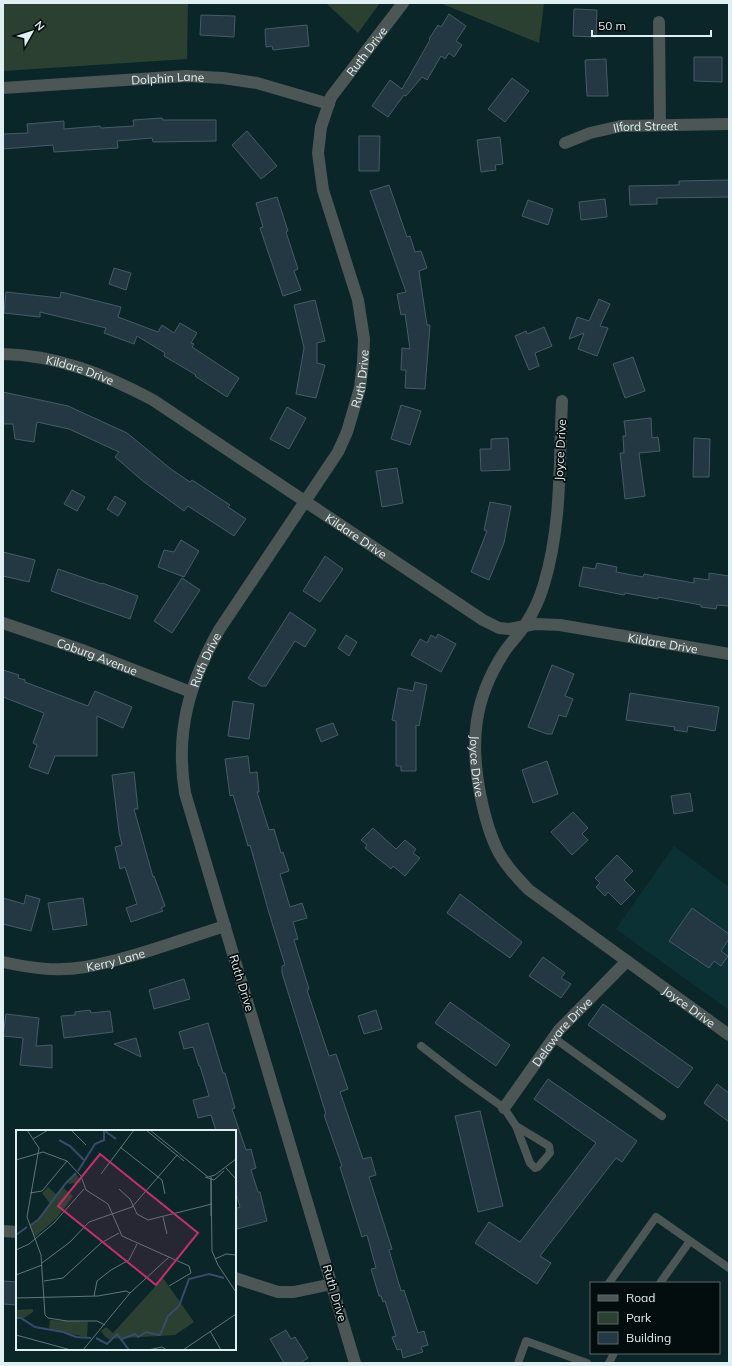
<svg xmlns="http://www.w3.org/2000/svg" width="732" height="1366" viewBox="0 0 732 1366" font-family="Mulish,sans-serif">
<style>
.built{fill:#0b3135}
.green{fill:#2b4030}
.building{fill:#243843;stroke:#465b67}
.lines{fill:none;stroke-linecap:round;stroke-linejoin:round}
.lane{stroke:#4c5654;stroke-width:8}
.street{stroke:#4c5654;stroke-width:12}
.labels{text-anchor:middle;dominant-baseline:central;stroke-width:3.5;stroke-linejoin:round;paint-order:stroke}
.street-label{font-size:12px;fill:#e0eff1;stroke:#040d0e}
.inset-river{fill:none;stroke:#384b6b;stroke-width:2}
.inset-road{fill:none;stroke:#607679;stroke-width:1}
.view{fill:#c52e6a;fill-opacity:0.15;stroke:#c52e6a;stroke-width:2}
.inset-edge{fill:none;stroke:#e0eff1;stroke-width:2}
</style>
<rect width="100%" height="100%" fill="#0b2629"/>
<!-- built -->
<path class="built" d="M674 846 729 887V1010L616 929Z"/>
<!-- green -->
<path class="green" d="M3 3H188L187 59 3 71Z
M326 3H380L358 33Z
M440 3H544L539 43Z"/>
<!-- building -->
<path class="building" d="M574 9 597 10 596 37 573 36Z
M449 14 466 26 456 41 462 45 454 57 449 53 445 59 441 56 427 80 422 77 406 96 404 95 388 117 372 106 390 80 402 89 430 40 429 39 438 25 441 27Z
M201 15 235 16 234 37 200 35Z
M307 25 309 46 273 50 272 46 266 47 265 29Z
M694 57H722V82L694 81Z
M606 59 608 96H587L585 60Z
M512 78 529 91 505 122 488 109Z
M162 118 163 120H216V141L153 142 152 138 117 141 118 148 54 152 53 145 3 149V134L28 133 27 124 64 121V129L100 126 101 128 134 126 133 120Z
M247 131 277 166 261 179 232 145Z
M359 136H380L379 171H359Z
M500 137 503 164 495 165 496 170 481 172 477 140Z
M729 180V197L657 198V204L630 205 629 186 679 185V181Z
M389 185 407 237 410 236 415 252 421 251 427 268 419 271 427 325H430L425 389 405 388 406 370H401L402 348 410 349 405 314 401 315 397 294 406 292 370 191Z
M277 197 288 231 286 232 298 269 294 271 301 290 283 296 260 228 263 227 256 203Z
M605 199 607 217 581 220 579 202Z
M528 200 553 209 548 225 522 216Z
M114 268 131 273 126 290 109 284Z
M6 292 60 298 61 292 121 307 118 317 158 332 162 325 174 333 180 323 197 333 191 343 194 344 192 347 239 378 227 397 195 376 196 375 164 356 165 353 137 336 134 344 104 333 106 328 40 312V317L4 313Z
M599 299 610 304 600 326 608 328 597 356 578 349 584 333 569 339 577 317 589 321Z
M315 300 325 341 317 343V363L325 365 316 398 296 394 304 348 294 305Z
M544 327 552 346 535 353 539 366 529 370 515 336 526 331 527 334Z
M633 357 645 391 625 398 613 364Z
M3 392 68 406 127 433 171 469 190 482 192 480 230 505 228 507 246 519 234 536 188 506 184 511 144 482 115 457 119 452 69 429 37 422 34 442 15 439 13 424H3Z
M401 405 421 411 410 445 391 439Z
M287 407 306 418 289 449 270 439Z
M651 418 652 438 658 437 660 451 639 453 645 496 625 499 620 453H624L623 436H626L624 421Z
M508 438 510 470 481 471 480 449H491V439Z
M694 438 710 439 709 477H693Z
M397 468 403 503 382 507 376 471Z
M72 490 85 497 77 511 64 504Z
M115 496 126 503 118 516 107 509Z
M490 502 511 506 504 543 489 580 471 572 487 531 484 530Z
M181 540 199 551 184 577 158 567 164 550 174 552Z
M3 552 35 560 29 582 3 576Z
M325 556 343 569 320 602 303 591Z
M597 563 617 567 616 572 643 577 644 574 694 583V578L709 580V573L729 576V606L717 605 716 609 701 607V605L658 597V599L625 593 624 595 579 586 583 567 595 569Z
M58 569 102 584V583L138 596 130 619 51 591Z
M182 578 200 590 172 633 154 621Z
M290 612 316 630 305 647 295 641 266 686H261L248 678Z
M438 634 456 644 441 672 411 655 420 639 427 643 431 635 436 638Z
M346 635 357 642 349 656 338 648Z
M552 665 574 674 565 696 573 699 566 717 559 715 552 734H547L528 727Z
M3 670 19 675 18 678 25 680V682L88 706 95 691 132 707 123 728 97 716V756H55L48 774 29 767 37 745 33 743 44 713 3 697Z
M415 682 427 685 419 726 416 725V771H401V766H396V721L392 720 398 688 413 691Z
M630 693 719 707 715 731 688 726 687 732 674 730 675 727 626 720Z
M233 701 254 704 249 739 228 736Z
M333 723 338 735 321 742 316 729Z
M248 756 250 773 257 772 259 792H257L269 830 274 829 281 853 283 852 289 871 280 874 290 907 302 903 307 918 293 922 298 939 294 940 309 989 307 990 329 1056 336 1054 348 1089 340 1092 363 1159 371 1157 376 1175 369 1177 392 1249 389 1250 401 1291 404 1290 418 1333 424 1331 428 1345 421 1347 423 1352 403 1358 401 1349 397 1350 392 1337 396 1336 385 1301 383 1302 381 1296H379L371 1269 376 1268 367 1235 362 1237 340 1167 342 1166 324 1115 326 1114 282 973V966L285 965 269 913 250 845 248 846 233 795 230 796 225 759Z
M547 761 558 794 533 803 522 770Z
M134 772 138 809H134L153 877 154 876 165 906 161 908 163 911 131 922 126 908 137 904 125 867 120 869 115 847 122 845 119 832 112 775Z
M690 793 693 811 674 814 671 796Z
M573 812 588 828 582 834 588 840 572 855 551 832Z
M373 828 396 849 405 840 416 849 413 853 420 858 405 876 393 866 391 869 365 848 367 845 361 840Z
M617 855 633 871 624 880 635 891 621 905 608 892 605 896 596 887 600 883 595 878Z
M460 894 522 942 510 958 447 913Z
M26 895 40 899 31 931 3 924V898L24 904Z
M83 898 87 925 53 930 48 903Z
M692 908 729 934V939L721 951 728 956 721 966 714 961 709 968 669 941Z
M543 957 565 973 561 978 571 984 561 998 529 976Z
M184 979 190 999 154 1009 149 990Z
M450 1002 510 1045 496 1066 435 1023Z
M603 1004 693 1068 678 1088 588 1025Z
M90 1010 91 1013 110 1011 113 1032 64 1038 61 1016 75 1015V1012Z
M376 1010 382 1029 364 1034 358 1016Z
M6 1014 39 1018 36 1046 52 1045V1068L20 1065 23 1038 3 1036Z
M208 1023 223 1073H225L235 1108 232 1109 246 1150 251 1149 256 1168 251 1170 258 1192H260L267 1221 237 1229 235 1209 240 1207 235 1189V1131H216L211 1115 198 1118 193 1100 209 1096 200 1066H199L193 1047 184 1049 179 1032Z
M136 1038 141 1057 114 1044Z
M548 1079 637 1141 622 1162 616 1158 540 1256 551 1263 537 1284 475 1243 489 1222 520 1242 596 1143 534 1099Z
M717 1084 729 1093V1122L704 1103Z
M480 1111 503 1206 478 1212 455 1116Z
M3 1281 17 1282V1305L3 1304Z
M286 1330 291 1339 295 1337 308 1358 300 1363H284L270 1339Z"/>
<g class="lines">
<!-- lane -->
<path class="lane" d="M554 1038 662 1116
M421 1046 465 1080 504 1108 516 1126 549 1146 550 1153 538 1167 535 1168 530 1163 516 1126
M609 1283 656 1217 729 1268
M660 1283 690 1241
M518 1363 526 1341 587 1363
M609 1363 614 1353"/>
<!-- street -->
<g class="street">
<path d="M659 22 660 125"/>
<path id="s1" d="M3 88 186 76 223 78 257 83 329 104"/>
<path id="s2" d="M565 143 590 133 621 126 729 124"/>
<path id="s3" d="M3 354C57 355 106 375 153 400L483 620 499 628 510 629 535 624 560 625 729 654"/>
<path id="s4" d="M562 401C559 462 562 525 544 584 540 598 533 613 525 625 519 635 509 644 503 654 474 699 470 742 480 793 484 814 489 834 499 853 507 867 518 879 529 890L729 1035"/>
<path id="s5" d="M3 623 85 651 191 692"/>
<path id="s6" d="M3 962C30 968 57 972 85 967 131 959 180 940 225 926"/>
<path id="s7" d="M504 1108 559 1030 627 961"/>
<path d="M3 1231 17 1232"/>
<path d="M235 1278 278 1292H294L332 1284"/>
<path id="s8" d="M355 1363 185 793C175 732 189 684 219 630L338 452 347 432 360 388 363 362 364 339 358 300 323 190 318 153 321 127 331 97 403 3"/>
</g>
</g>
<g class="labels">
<!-- street labels -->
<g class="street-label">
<text stroke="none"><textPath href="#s8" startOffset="1404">Ruth Drive</textPath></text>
<text stroke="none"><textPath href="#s1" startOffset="165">Dolphin Lane</textPath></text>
<text stroke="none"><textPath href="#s2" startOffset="83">Ilford Street</textPath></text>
<text stroke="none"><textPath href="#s3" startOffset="79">Kildare Drive</textPath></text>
<text stroke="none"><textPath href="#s8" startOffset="1056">Ruth Drive</textPath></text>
<text transform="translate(560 450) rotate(-87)">Joyce Drive</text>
<text stroke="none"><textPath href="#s3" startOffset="403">Kildare Drive</textPath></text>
<text stroke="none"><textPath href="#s3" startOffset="739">Kildare Drive</textPath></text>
<text stroke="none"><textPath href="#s5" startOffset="100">Coburg Avenue</textPath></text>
<text stroke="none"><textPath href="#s8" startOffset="732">Ruth Drive</textPath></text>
<text stroke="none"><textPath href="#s4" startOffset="384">Joyce Drive</textPath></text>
<text stroke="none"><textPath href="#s6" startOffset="114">Kerry Lane</textPath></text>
<text transform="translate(242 983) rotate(73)">Ruth Drive</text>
<text stroke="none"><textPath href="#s4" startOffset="720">Joyce Drive</textPath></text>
<text stroke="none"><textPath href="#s7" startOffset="96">Delaware Drive</textPath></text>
<text transform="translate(335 1293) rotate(74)">Ruth Drive</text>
</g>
</g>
<!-- overview -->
<g transform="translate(16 1130)">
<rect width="220" height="220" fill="#0b2629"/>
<path d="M60 43 65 52 53 54 51 52ZM32 57 40 64 46 57 57 66 41 88 19 107 13 95 25 87 34 74 26 63ZM147 148 178 192 159 205 92 209 87 204 85 201 90 197 97 203ZM17 179V182L8 188H0V180ZM34 190 72 192 71 207 33 200Z" fill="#2b4030"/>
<path class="inset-river" d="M89 1 100 9M43 10 54 16 69 31M62 41 79 14 88 10V0M15 95 22 90 50 53 60 43M0 105 11 97M0 188H5L19 197 47 202 60 207 75 208M80 208 91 214 101 204 113 220M106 209 119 204 122 207 130 202 144 205 152 186 163 176 173 149 193 144 208 148"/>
<path class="inset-road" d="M11 0 23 18 11 87 25 125 29 185 32 188 51 191H81L89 195M55 0 70 15M130 0 168 31M134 0 192 47 199 45 220 29M17 9 32 0M104 17 146 50 149 64M0 30 27 22 51 31 65 46 70 60 92 74 106 106 173 136 175 143 153 156M210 38 220 49M85 44 118 0M189 47 198 50 208 41M195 47 196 121 202 135 220 162M103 59 114 69 121 84 132 90 196 74M14 63 26 61 51 31M195 86V49M147 87 151 104M0 120 13 114 38 93 68 59M199 129 210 124 220 125M26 133 54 112 73 92 116 77 161 25M0 145 26 135M28 151 47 148 85 113 103 103M78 166 81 151 95 140 113 130 121 114M0 168 82 166 110 161 114 163M194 201 205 220M0 205 55 220M67 220 114 163 153 127M132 220 146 217 151 220M167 220 220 184"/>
<path class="view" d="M84 24 182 103 140 155 42 76Z"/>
<rect width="220" height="220" class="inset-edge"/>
</g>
<!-- border -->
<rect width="732" height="1366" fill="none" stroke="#e0eff1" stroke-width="8"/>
<!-- legend -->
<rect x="590" y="1282" width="130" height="72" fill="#040d0e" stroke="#5c6769"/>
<rect x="598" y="1295" width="20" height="6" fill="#4c5654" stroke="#5c6769"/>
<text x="626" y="1302" font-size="12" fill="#e0eff1">Road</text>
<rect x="598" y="1312" width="20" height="12" fill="#2b4030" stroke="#5c6769"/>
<text x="626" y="1322" font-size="12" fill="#e0eff1">Park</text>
<rect x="598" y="1332" width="20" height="12" fill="#243843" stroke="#5c6769"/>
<text x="626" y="1342" font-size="12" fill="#e0eff1">Building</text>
<!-- north arrow -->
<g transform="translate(32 32) rotate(51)" stroke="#040d0e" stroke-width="3" paint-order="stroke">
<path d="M0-3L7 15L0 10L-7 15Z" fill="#e0eff1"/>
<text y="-6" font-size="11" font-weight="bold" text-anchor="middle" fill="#e0eff1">N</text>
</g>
<!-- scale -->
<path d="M592 30v6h119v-6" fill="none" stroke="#e0eff1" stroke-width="2"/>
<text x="598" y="30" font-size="12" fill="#e0eff1" stroke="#040d0e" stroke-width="3" paint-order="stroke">50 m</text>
</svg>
